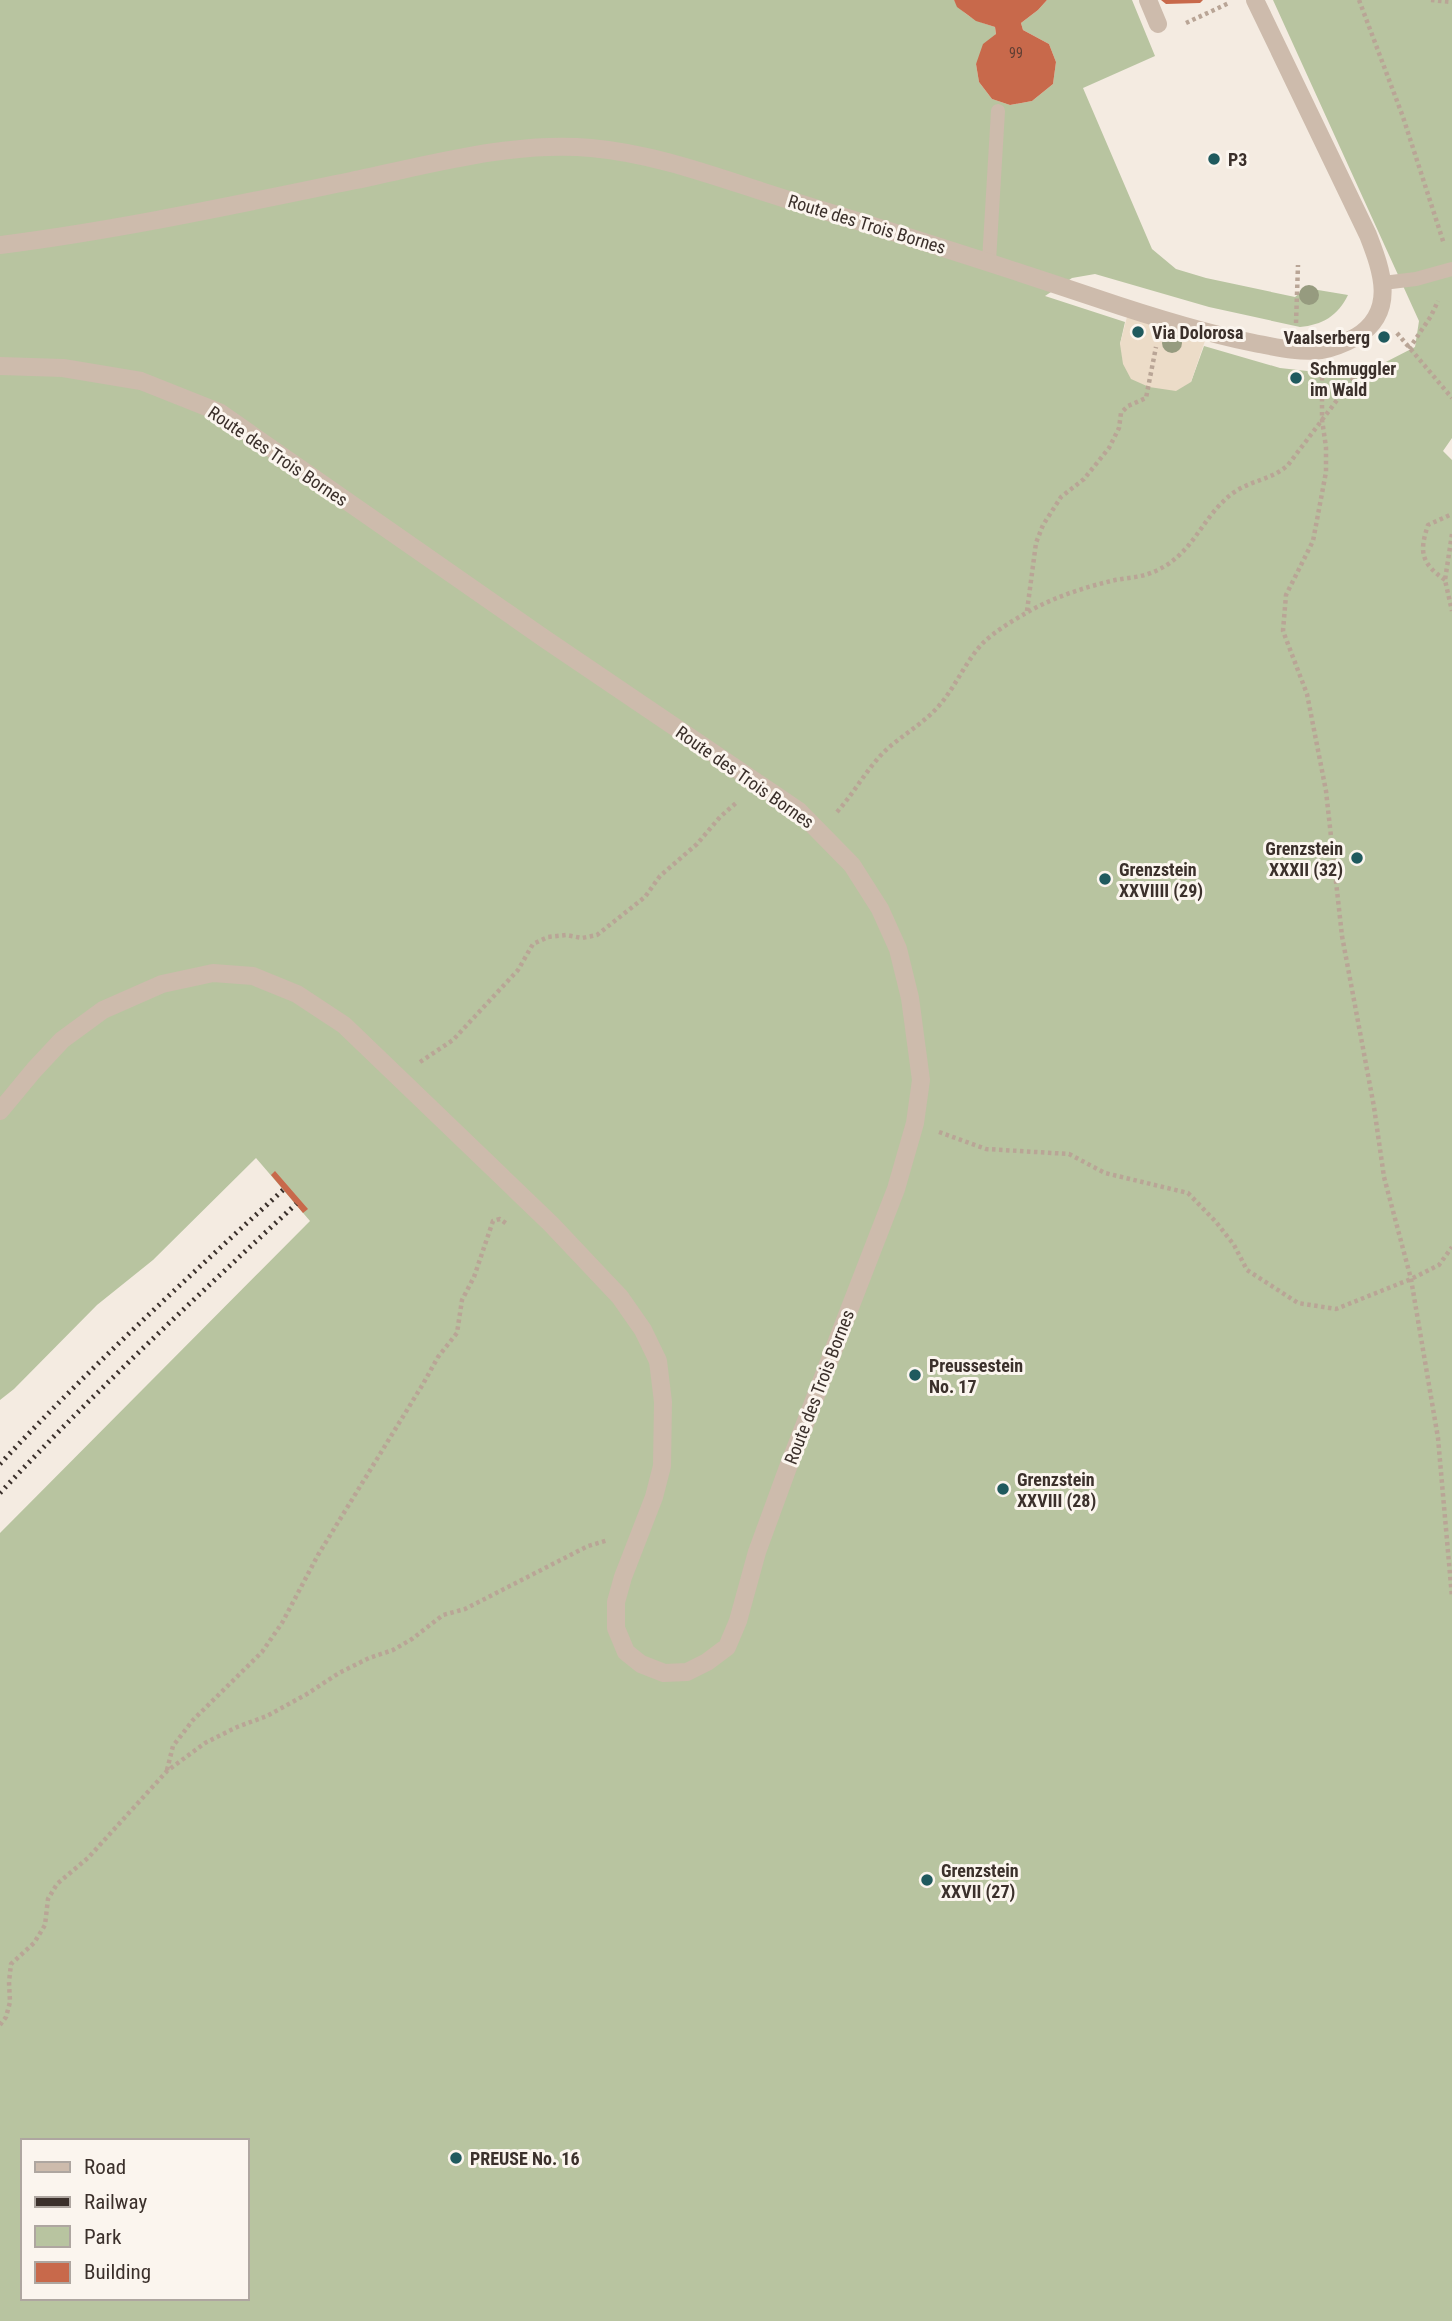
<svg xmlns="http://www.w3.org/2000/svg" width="1452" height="2321" viewBox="0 0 1452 2321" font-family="'Roboto Condensed',sans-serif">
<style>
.green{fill:#b8c4a0;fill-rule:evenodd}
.plaza{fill:#ecdcc8}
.building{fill:#c8694b}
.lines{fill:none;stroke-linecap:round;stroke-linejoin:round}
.path{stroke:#b9a596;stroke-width:4.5;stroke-dasharray:3.5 3.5;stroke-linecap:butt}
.lane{stroke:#cdbbac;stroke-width:14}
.street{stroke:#cdbbac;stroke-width:18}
.rail{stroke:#3b302b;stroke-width:5;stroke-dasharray:2 5;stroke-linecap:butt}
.tree{fill:#969b7f}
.poi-dot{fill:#1f5a5e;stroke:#fbf5ee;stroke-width:2.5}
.labels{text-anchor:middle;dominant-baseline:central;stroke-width:6;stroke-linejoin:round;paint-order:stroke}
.number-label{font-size:14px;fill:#5e3e33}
.poi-label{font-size:18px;font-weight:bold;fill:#3b302b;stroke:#fbf5ee;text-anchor:start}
.street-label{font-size:18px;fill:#3b302b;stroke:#fbf5ee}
</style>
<rect width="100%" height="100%" fill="#f4ebe1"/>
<!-- green -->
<path class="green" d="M0 0H954C963 16 979 22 995 27L996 34 976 64 979 82 992 99 1010 105 1032 101 1053 84 1056 62 1049 44 1023 30 1021 23 1038 10 1047 0H1132L1155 56 1083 88 1152 249 1176 269 1206 278 1295 297 1306 288 1348 295C1338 316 1322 325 1300 327L1209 307 1095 274 1072 278 1045 296 1125 322 1120 344 1191 382 1204 346 1280 368 1307 371 1378 366 1415 347 1419 321 1273 0H1452V438L1443 451 1452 460V2321H0V1533L310 1221 256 1158 153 1260 97 1305 14 1389 0 1400ZM23 2141H247V2298H23Z"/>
<!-- plaza -->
<path class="plaza" d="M1129 309 1208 332 1191 382 1176 391 1149 387 1131 379 1123 364 1120 344Z"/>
<!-- building -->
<path class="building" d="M954 0H1047L1038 10 1021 23 1023 30 1049 44 1056 62 1053 84 1032 101 1010 105 992 99 979 82 976 64 983 44 996 34 995 27 976 21 957 7Z
M1161 0H1203L1200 3 1166 4Z
M275 1171 308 1209 303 1213 271 1175Z"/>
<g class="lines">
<!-- path -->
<path class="path" d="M1359 0 1403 117 1444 244
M1431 0 1452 2
M1186 23 1229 3
M1296 323 1298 265
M1397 333 1452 398
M1409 349 1431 316 1438 301
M1322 377V420L1326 447V472L1313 541 1286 595 1283 631 1307 694 1326 791 1342 936 1374 1107 1384 1177 1411 1279 1438 1438 1452 1597
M1452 534 1445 580 1452 611
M1445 580C1421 563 1419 552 1428 525L1452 514
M1027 611 1036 543 1043 525 1061 497 1084 479 1109 448 1119 428 1121 413 1128 406 1146 398 1156 347
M837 812C855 792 867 768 887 749 903 735 922 724 936 709 955 689 964 663 983 643 994 632 1012 621 1026 613 1052 598 1082 588 1111 581 1123 578 1136 578 1148 574 1195 558 1200 515 1236 491 1253 480 1273 479 1288 465L1353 379 1358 367
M420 1062 453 1040 518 970 533 944 548 937 566 935 582 938 597 935 645 897 660 876 697 844 720 817 736 803
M939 1132 986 1149 1069 1154 1105 1173 1188 1193 1216 1222 1234 1245 1247 1270 1298 1303 1336 1309 1411 1279 1439 1265 1452 1247
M167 1770 173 1746 193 1720 262 1652 282 1623 318 1555 423 1384 438 1357 457 1333 462 1300 474 1277 493 1221 500 1219 507 1224
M0 2025 6 2017 10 2002 9 1982 11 1964 34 1943 45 1925 48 1899 57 1884 88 1858 167 1771 205 1743 237 1727 267 1716 307 1694 339 1673 369 1658 393 1650 412 1639 443 1615 465 1609 588 1546 608 1540"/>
<!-- lane -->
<path class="lane" d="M989 261 998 111
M1383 283 1416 279 1452 269"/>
<!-- street -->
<path class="street" d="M1148 0 1158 24
M0 245C118 230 234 205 351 181 429 165 511 141 591 148 659 154 724 180 789 200 891 231 992 263 1093 297 1146 315 1199 332 1254 343 1276 347 1298 353 1321 350 1334 348 1345 343 1356 337 1397 312 1382 271 1368 235L1255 0
M0 366 63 368 141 381 219 412 545 639 799 811 852 865 880 909 898 949 910 998 921 1080 915 1123 896 1189 787 1470 757 1552 738 1621 727 1647 707 1662 687 1672 664 1673 641 1664 626 1652 616 1628V1602L623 1577 654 1497 662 1466 663 1402 658 1361 643 1330 620 1297 551 1224 344 1025 297 994 253 976 213 973 162 984 103 1010 62 1040 34 1070 0 1111"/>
<!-- rail -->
<path class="rail" d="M0 1464C89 1368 186 1279 283 1190
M0 1493C94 1392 195 1298 296 1204"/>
</g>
<!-- trees -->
<g class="tree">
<circle cx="1309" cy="295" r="10"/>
<circle cx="1172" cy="343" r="10"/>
</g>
<!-- markers -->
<g class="poi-dot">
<circle cx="1214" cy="159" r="7"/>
<circle cx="1138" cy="332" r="7"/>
<circle cx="1384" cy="337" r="7"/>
<circle cx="1296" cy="378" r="7"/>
<circle cx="1357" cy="858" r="7"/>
<circle cx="1105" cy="879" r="7"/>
<circle cx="915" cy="1375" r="7"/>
<circle cx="1003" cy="1489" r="7"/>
<circle cx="927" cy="1880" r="7"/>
<circle cx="456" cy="2158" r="7"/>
</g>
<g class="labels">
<!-- number labels -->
<g class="number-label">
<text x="1016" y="53">99</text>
</g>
<!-- poi labels -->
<g class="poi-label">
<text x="1228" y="159">P3</text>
<text x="1152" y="332">Via Dolorosa</text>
<text x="1370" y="337" text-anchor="end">Vaalserberg</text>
<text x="1310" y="368">Schmuggler<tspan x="1310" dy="21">im Wald</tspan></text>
<text x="1343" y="848" text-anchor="end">Grenzstein<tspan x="1343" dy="21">XXXII (32)</tspan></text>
<text x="1119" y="869">Grenzstein<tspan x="1119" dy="21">XXVIIII (29)</tspan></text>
<text x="929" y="1365">Preussestein<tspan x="929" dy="21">No. 17</tspan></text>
<text x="1017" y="1479">Grenzstein<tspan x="1017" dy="21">XXVIII (28)</tspan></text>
<text x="941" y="1870">Grenzstein<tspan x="941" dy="21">XXVII (27)</tspan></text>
<text x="470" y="2158">PREUSE No. 16</text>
</g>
<!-- street labels -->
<g class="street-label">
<text transform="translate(867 224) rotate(17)">Route des Trois Bornes</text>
<text transform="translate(278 456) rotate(34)">Route des Trois Bornes</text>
<text transform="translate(745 777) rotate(35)">Route des Trois Bornes</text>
<text transform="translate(819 1387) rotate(-69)">Route des Trois Bornes</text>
</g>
</g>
<!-- legend -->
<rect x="21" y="2139" width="228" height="161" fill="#fbf5ee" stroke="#aea6a0" stroke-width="2"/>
<rect x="35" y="2162" width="35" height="10" fill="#cdbbac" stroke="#aea6a0" stroke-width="2"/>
<text x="84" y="2174" font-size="21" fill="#3b302b">Road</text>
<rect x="35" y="2197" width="35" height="10" fill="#3b302b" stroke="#aea6a0" stroke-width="2"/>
<text x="84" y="2209" font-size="21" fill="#3b302b">Railway</text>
<rect x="35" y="2226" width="35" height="21" fill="#b8c4a0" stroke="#aea6a0" stroke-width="2"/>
<text x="84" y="2244" font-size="21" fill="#3b302b">Park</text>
<rect x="35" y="2262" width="35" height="21" fill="#c8694b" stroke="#aea6a0" stroke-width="2"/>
<text x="84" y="2279" font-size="21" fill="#3b302b">Building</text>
</svg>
